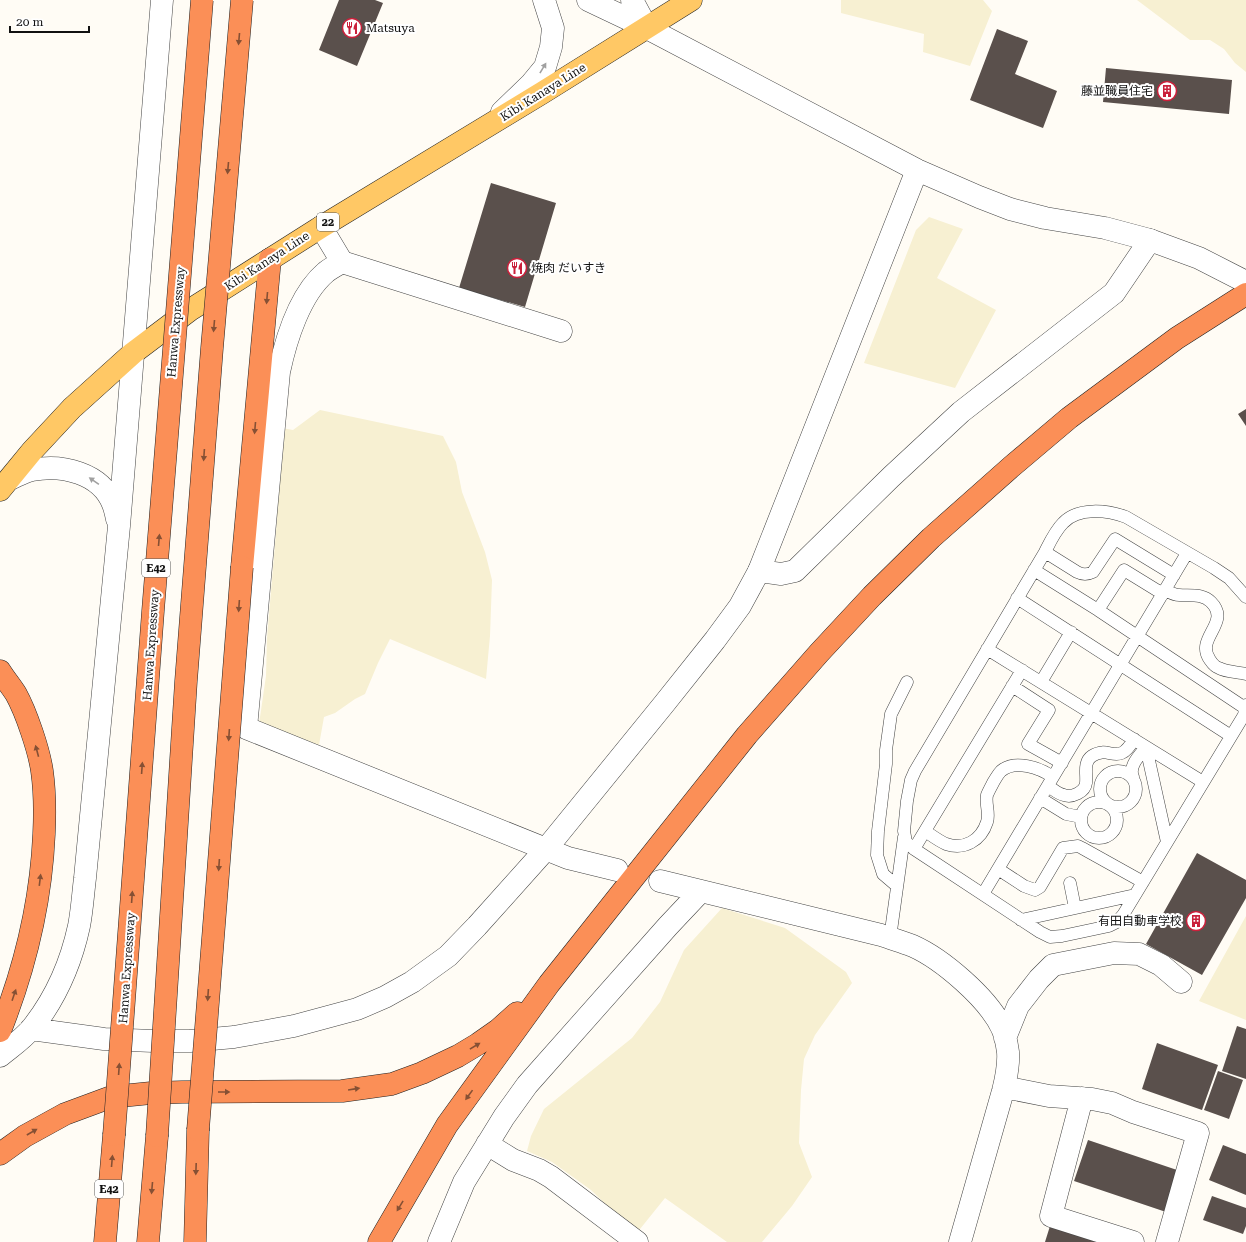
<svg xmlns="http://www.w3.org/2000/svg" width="1246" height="1242" viewBox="0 0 1246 1242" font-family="'Roboto Serif','Noto Sans JP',serif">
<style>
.farmland{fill:#f7f0d2}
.building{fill:#5a504c}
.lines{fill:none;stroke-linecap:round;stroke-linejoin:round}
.service-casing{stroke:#444;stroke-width:13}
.minor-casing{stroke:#444;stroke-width:23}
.tertiary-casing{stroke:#444;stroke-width:23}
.primary-casing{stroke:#222;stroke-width:23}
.motorway-casing{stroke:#222;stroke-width:23}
.service{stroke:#fff;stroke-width:12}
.minor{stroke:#fff;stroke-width:22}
.tertiary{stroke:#fff;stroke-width:22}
.primary{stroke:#ffc865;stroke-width:22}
.motorway{stroke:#fb8f57;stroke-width:22}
.motorway-bridge-casing{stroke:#222;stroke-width:23;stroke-linecap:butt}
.motorway-bridge{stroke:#fb8f57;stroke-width:22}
.oneway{fill:#865034}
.oneway2{fill:#a0a0a0}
.labels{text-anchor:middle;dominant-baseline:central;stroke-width:4;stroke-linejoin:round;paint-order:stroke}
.shield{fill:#fff;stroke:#585858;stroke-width:1}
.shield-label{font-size:11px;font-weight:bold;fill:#111}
.poi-label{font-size:12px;fill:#111;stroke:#fff;text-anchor:start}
.street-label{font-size:12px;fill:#111;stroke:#fff}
</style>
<rect width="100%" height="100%" fill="#fffcf5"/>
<!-- farmland -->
<path class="farmland" d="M841 0H983L992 11 970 66 923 52 924 34 841 13Z
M1137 0H1246V72L1235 63 1224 49 1210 40H1190Z
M929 217 963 229 937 278 996 310 955 388 864 363 916 230Z
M320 410 443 436 456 462 462 492 485 552 492 580 490 636 486 679 390 639 378 663 365 694 355 699 335 713 324 717 319 745 259 724 266 676 267 638 276 532 282 428 293 430Z
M722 908 785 928 846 972 852 983 815 1035 804 1059 801 1090 799 1143 812 1177 792 1206 762 1242H727L665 1198 636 1234 591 1190 552 1162 527 1151 531 1136 544 1109 632 1038 660 1002 684 950Z
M1246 916V1020L1199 1001Z"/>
<!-- building -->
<path class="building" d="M339 0H375L383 3 357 66 319 50Z
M997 29 1028 41 1015 74 1057 91 1043 128 970 100Z
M1106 68 1232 80 1229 114 1103 102Z
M491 183 556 203 525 307 459 288Z
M1246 409V426L1238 414Z
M1197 853 1246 880V898L1202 975 1146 944Z
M1237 1026 1246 1029V1079L1222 1071Z
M1157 1043 1218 1065 1202 1110 1142 1089Z
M1218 1071 1243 1080 1229 1119 1204 1110Z
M1088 1140 1180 1171 1166 1212 1074 1181Z
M1223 1145 1246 1154V1195L1209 1180Z
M1212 1196 1246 1208V1226L1243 1234 1203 1220Z
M1050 1226 1102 1242H1045Z"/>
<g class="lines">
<!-- service casing -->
<g class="service-casing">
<path id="service" d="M1045 552 1077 572C1083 575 1087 575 1093 572L1115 539 1174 575
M1034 570 1098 610 1245 708
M1165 590C1169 592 1174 595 1179 595 1190 596 1202 593 1211 602 1232 623 1194 638 1210 660 1212 663 1215 667 1219 668 1226 672 1238 672 1246 674
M1246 597 1229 578 1214 568 1126 517C1107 510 1078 507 1063 523 1055 531 1050 542 1045 552L915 771 911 780 907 801 904 831 906 842 914 849 1040 932 1050 937 1062 936 1109 926 1117 922 1123 915 1244 715 1246 705
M1017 598 1231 736
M1098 610 1124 570 1163 594
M987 649 1203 782
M1041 682 1071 632
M1012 686 1049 710 1028 744 1062 763
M1146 747 1167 842
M1100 789a18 18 0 1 1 36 0a18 18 0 1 1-36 0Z
M1133 777C1128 766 1140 755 1146 747
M1048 786C1053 789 1058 794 1064 795 1072 798 1085 792 1086 783 1087 774 1083 762 1092 756 1110 744 1118 768 1134 739
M1040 798 1066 814 1081 817
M1081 820a18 18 0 1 1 36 0a18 18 0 1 1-36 0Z
M925 831C931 835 939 841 946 844 964 850 981 841 987 822 990 813 985 804 987 795 989 790 992 785 994 781 996 778 998 774 1001 771 1015 759 1040 768 1053 777
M914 849 1022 670
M998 869 1024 886 1035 890 1040 887 1063 848 1078 846 1082 848 1143 882
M1070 883 1075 908
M897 886 883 874 877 855 878 831 886 764V750L891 714 907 682
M983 894 1187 553
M1021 920 1135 895
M890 938 904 837"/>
</g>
<!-- minor casing -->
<g class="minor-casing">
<path id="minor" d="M502 112 531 84 545 67 551 47 553 28 544 0
M321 227 342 262C337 265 331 268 326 272 300 294 286 339 279 372L246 728 568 858 617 870
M342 262 561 331
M759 571 781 574 795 571 891 477 961 412 1114 293 1150 240 1199 258 1246 282
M660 881 881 935C892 939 903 942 913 946 942 959 988 998 1002 1028 1005 1034 1007 1045 1008 1052 1009 1065 1006 1079 1003 1091L960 1242
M1005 1038 1018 1006 1039 979 1053 965 1114 953 1139 954 1161 965 1181 982
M1004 1087 1049 1096 1092 1099 1112 1103 1133 1112 1198 1133 1167 1242
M1082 1098 1051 1216 1133 1242
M487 1144 513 1160 539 1170 551 1177 637 1242
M439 1242 464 1182 504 1117 527 1085 668 926 701 891"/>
</g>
<!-- tertiary casing -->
<g class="tertiary-casing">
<path id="tertiary" d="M588 0 647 28 917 170 979 197 1010 209 1045 218 1105 228 1150 240
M632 0 647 28
M10 479C17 476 25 471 32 470 62 464 101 473 113 504 115 509 116 514 117 519
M31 1029 104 1039 153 1041H190L234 1037 294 1026 357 1009 385 997 412 982 448 956 477 926 546 849 664 704 715 640 740 606 759 571 917 170
M0 1056C11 1047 23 1039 32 1028 55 999 71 963 79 926 82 911 83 894 85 878L119 526 162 0"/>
</g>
<!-- primary casing -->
<g class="primary-casing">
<path id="primary" d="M0 490 32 451 72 408 133 353 190 310 321 227 542 93 691 0"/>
</g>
<!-- motorway casing -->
<g class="motorway-casing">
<path id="motorway" d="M242 567 270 259
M0 671C5 679 11 686 16 694 26 712 39 750 42 771 45 792 45 813 44 834 41 902 25 968 0 1031
M0 1154 25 1136 65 1114 111 1097 151 1093 182 1092 342 1091 392 1084 422 1073 458 1056 478 1044 498 1030 517 1013
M105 1242 114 1135
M148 1242 157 1136
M195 1242 198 1130
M379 1242 447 1125 549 984 747 735 819 653 872 596 931 538 1011 467 1069 418 1177 338 1246 294"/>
</g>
<!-- service -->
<use href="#service" class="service"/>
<!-- minor -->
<use href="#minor" class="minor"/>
<!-- tertiary -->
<use href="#tertiary" class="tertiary"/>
<!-- primary -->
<use href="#primary" class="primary"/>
<!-- motorway -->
<use href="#motorway" class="motorway"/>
<!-- motorway-bridge casing -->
<g class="motorway-bridge-casing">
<path id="motorway-bridge" d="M198 1130 242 567
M114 1135 153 611 202 0
M157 1136 186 681 212 348 242 0"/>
</g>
<!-- motorway-bridge -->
<use href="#motorway-bridge" class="motorway-bridge"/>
</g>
<!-- one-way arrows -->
<defs><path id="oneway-solid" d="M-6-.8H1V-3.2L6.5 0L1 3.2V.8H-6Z"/></defs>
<g class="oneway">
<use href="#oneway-solid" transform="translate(239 39) rotate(95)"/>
<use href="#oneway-solid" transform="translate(228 168) rotate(95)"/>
<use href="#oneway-solid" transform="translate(267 298) rotate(95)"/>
<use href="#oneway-solid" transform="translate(214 326) rotate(95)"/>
<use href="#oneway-solid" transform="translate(255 428) rotate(95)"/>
<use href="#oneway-solid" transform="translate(204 455) rotate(94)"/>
<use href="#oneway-solid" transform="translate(159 540) rotate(-85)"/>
<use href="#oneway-solid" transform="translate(239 606) rotate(94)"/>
<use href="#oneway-solid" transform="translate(229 735) rotate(94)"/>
<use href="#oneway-solid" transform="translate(37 751) rotate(-105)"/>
<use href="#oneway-solid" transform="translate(142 768) rotate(-86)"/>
<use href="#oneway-solid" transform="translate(219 865) rotate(94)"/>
<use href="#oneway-solid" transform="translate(40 880) rotate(-83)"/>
<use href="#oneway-solid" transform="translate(132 897) rotate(-86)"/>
<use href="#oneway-solid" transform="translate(14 995) rotate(-71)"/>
<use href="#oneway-solid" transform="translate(208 995) rotate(94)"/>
<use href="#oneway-solid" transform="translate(475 1046) rotate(-31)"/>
<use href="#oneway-solid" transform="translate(119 1069) rotate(-86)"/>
<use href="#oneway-solid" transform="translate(354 1089) rotate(-9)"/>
<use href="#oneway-solid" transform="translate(224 1092)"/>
<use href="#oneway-solid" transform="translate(469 1095) rotate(126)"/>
<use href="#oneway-solid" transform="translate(32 1132) rotate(-30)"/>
<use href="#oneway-solid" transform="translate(112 1161) rotate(-85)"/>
<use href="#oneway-solid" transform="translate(196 1169) rotate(92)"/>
<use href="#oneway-solid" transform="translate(152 1188) rotate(95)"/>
<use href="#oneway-solid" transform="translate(400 1206) rotate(121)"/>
</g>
<g class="oneway2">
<use href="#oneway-solid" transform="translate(543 68) rotate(-59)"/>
<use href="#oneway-solid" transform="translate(94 481) rotate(-145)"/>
</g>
<!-- icons -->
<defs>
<g id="restaurant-ring" transform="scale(1)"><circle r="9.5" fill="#fff" stroke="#ca203b" stroke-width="1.5"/><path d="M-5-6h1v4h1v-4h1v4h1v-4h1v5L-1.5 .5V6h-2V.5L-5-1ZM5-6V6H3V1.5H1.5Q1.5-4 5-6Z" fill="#ca203b"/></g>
<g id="building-ring" transform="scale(1)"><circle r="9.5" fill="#fff" stroke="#ca203b" stroke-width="1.5"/><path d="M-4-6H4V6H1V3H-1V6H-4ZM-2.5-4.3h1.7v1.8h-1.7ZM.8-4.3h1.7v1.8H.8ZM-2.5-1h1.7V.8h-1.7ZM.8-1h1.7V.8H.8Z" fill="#ca203b"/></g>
</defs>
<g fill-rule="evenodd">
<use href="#restaurant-ring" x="352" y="28"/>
<use href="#building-ring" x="1167" y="91"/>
<use href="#restaurant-ring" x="517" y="268"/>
<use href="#building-ring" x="1196" y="921"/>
</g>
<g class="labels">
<!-- shield labels -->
<g class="shield">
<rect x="317" y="213" width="22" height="18" rx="3"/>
<rect x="142" y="559" width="28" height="18" rx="3"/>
<rect x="95" y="1180" width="28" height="18" rx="3"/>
</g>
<g class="shield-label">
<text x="328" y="222">22</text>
<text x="156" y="568">E42</text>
<text x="109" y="1189">E42</text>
</g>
<!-- poi labels -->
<g class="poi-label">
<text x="366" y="28">Matsuya</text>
<text x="1153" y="91" text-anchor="end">藤並職員住宅</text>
<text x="531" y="268">焼肉 だいすき</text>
<text x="1182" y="921" text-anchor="end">有田自動車学校</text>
</g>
<!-- street labels -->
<g class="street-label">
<text transform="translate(543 92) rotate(-32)">Kibi Kanaya Line</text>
<text transform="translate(267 261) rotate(-33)">Kibi Kanaya Line</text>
<text transform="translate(176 322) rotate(-85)">Hanwa Expressway</text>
<text transform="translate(151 645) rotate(-86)">Hanwa Expressway</text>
<text transform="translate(127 968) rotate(-86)">Hanwa Expressway</text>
</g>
</g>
<!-- scale -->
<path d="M10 26v6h79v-6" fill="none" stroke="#111111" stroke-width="2"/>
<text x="16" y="26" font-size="12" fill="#111111" stroke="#ffffff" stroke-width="3" paint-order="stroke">20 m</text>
</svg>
